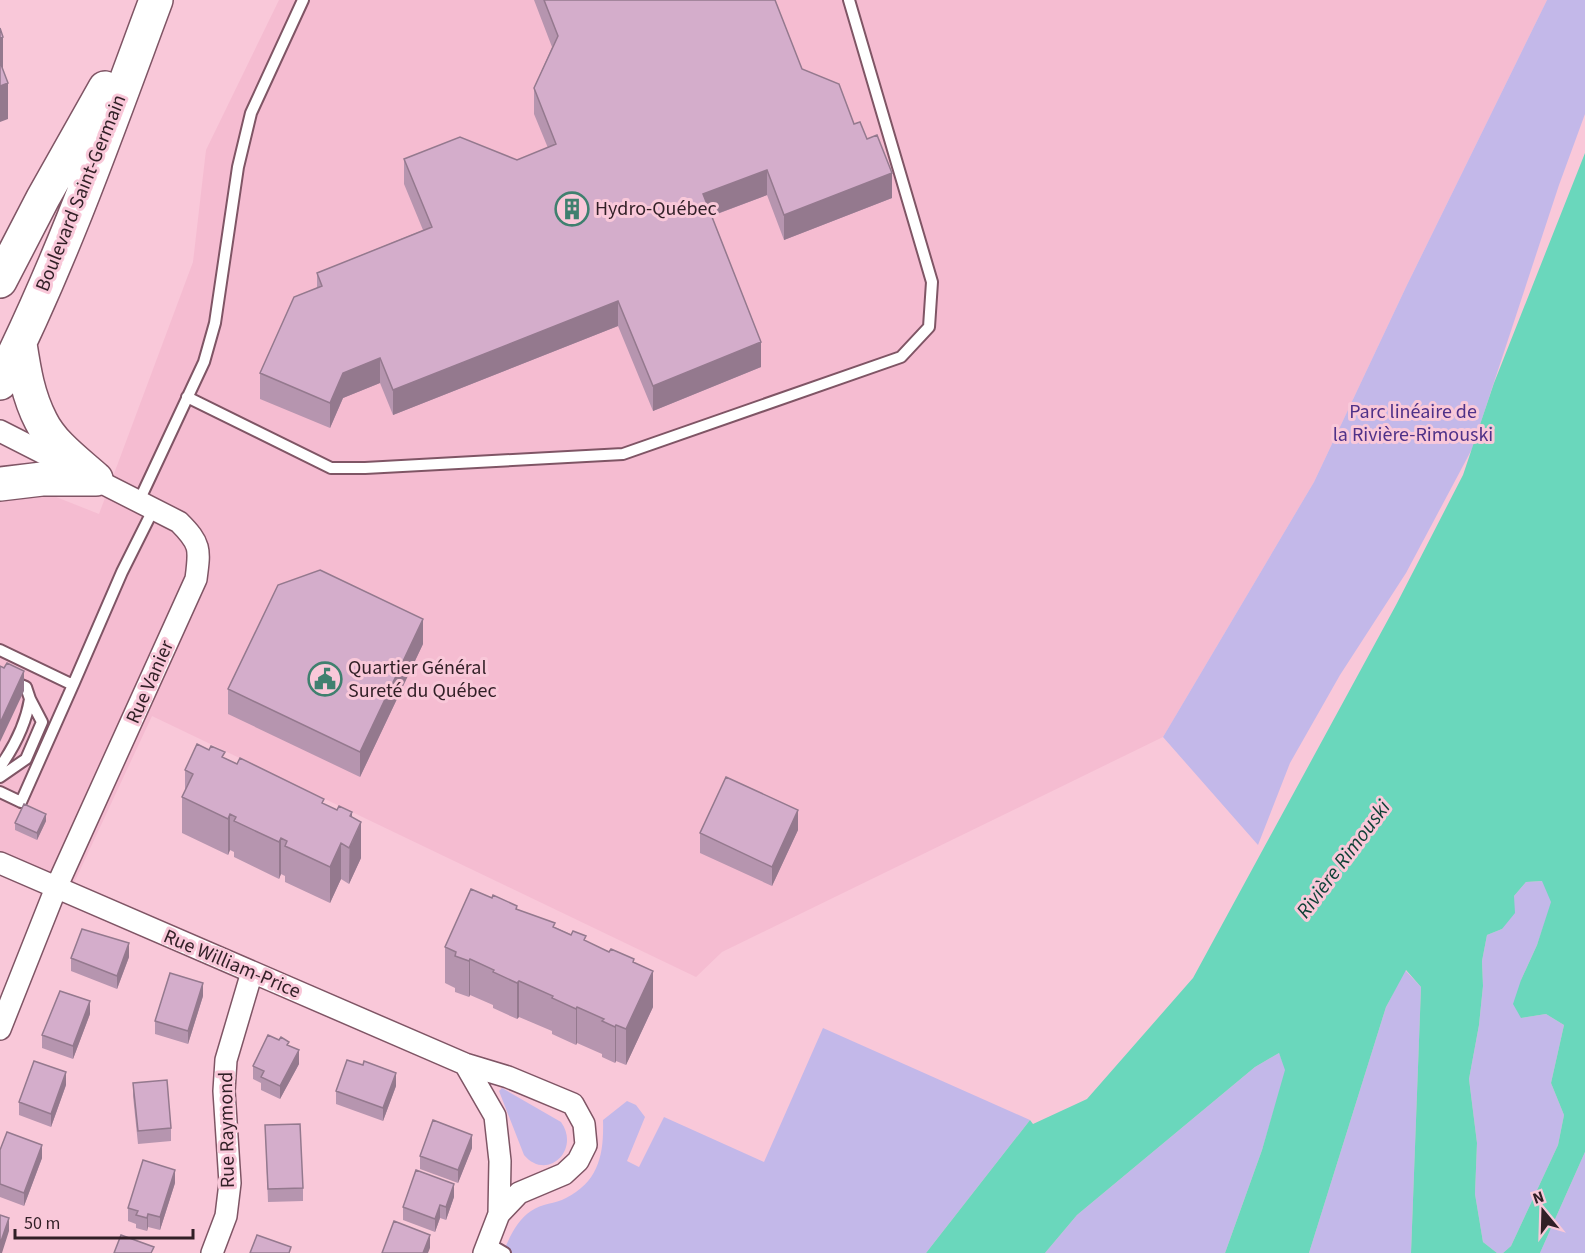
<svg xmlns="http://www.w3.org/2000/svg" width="1585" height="1253" viewBox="0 0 1585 1253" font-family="'Source Sans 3',sans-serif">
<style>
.built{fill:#f5bcd1}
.green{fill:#c3b8e9}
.water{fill:#6ad7bc}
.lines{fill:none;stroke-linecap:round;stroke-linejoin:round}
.lane-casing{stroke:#7f5565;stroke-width:14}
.street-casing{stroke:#7f5565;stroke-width:24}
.primary-casing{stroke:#7f5565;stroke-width:36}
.lane{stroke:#fff;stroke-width:10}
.street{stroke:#fff;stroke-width:21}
.primary{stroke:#fff;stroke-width:33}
.wall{fill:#b695af}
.shaded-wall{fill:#94798e}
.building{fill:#d4adcb;stroke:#94798e;stroke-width:1.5}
.labels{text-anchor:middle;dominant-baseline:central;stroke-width:6;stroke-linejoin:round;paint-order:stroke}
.street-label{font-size:20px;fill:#311f26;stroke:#f9c8d9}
.poi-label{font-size:20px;fill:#311f26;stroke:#f9c8d9;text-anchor:start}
.park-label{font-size:20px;fill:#4f3188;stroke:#f9c8d9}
.water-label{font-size:21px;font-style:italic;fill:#0d3f35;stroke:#f9c8d9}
</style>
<rect width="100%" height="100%" fill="#f9c8d9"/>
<!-- built -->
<path class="built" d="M279 0H1547L1406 287 1314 482 1163 737 722 952 696 977 152 716 66 900 0 869V492L36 489 99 514 193 262 206 150Z"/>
<!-- green -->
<path class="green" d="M1547 0H1585V114L1559 185 1472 449 1406 573 1340 675 1290 763 1258 845 1163 737 1314 482 1406 287Z
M1543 881 1552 902 1537 945 1521 980V1018L1546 1014 1564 1025 1551 1083 1564 1115 1558 1145 1511 1246 1503 1253H1497L1483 1242 1475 1194 1477 1143 1469 1079 1479 1025 1483 986 1482 961 1487 935 1502 929 1514 896 1526 882Z
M1405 970 1421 987 1411 1253H1309L1386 1007Z
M823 1028 1030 1120 926 1253H503C509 1238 517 1220 531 1211 542 1203 555 1204 566 1198 599 1181 604 1154 603 1120L627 1101 636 1105 645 1117 627 1161 639 1167 664 1117 764 1162Z
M1279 1053 1286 1070 1262 1150 1225 1253H1045L1077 1215 1255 1067Z
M502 1088 561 1122C581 1150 547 1182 524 1155L499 1091Z
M1585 1152V1253H1540Z"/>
<!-- water -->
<path class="water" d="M1585 153V1152L1540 1253H1503L1511 1246 1558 1145 1564 1115 1551 1083 1564 1025 1546 1014 1521 1018 1513 1004 1521 980 1537 945 1551 902 1542 881 1526 882 1514 896 1515 913 1502 929 1487 935 1482 961 1483 986 1479 1025 1469 1079 1477 1143 1475 1194 1483 1242 1497 1253H1411L1421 987 1406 970 1386 1007 1309 1253H1225L1262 1150 1285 1070 1279 1053 1255 1067 1077 1215 1045 1253H926L1030 1120 1033 1124 1087 1099 1193 978 1396 605 1463 475 1494 383Z"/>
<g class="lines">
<!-- lane casing -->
<g class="lane-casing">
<path id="lane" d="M187 397 331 468H365L623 454 901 357 929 327 932 282 849 0
M139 501 204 362 215 323 238 167 251 113 303 0
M0 650 73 685 21 802 0 792
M0 676 26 687 30 699 42 722 26 759 0 777
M73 685 122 572 154 508
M0 767C14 747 26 723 30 699
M488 1243 505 1253"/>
</g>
<!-- street casing -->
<g class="street-casing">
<path id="street" d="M0 431 179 522C201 544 200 549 196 579L56 888 0 1029
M0 863 465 1064 508 1077 573 1104 584 1124 586 1145 578 1161 564 1174 519 1193 499 1214
M465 1064 495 1116 500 1161 499 1214 484 1253
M212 1253 226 1216 230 1183 224 1091 226 1060 252 972"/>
</g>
<!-- primary casing -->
<g class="primary-casing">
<path id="primary" d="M0 281 43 198 105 88
M20 344C24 370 28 396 41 421 52 444 77 462 96 479
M0 383C62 260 108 129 156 0
M0 484 42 479H96"/>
</g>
<!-- lane -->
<use href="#lane" class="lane"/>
<!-- street -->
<use href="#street" class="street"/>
<!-- primary -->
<use href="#primary" class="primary"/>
</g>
<!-- wall -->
<path class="wall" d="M534 0H775L802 69 854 124 892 198 784 240 767 195 712 216 761 367 653 411 618 326 393 415 380 383 343 398 330 428 260 399V373L317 287V273L423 230 404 184V159L517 160 548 148 534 114V88L552 47Z
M423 644 360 777 228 714V689Z
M225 758 352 818 361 858 349 884 341 879 330 903 285 882V876L281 874 279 879 234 857V852L230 850 228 855 182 833V797L185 791V770Z
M46 821 37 840 15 830V823Z
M798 830 772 886 700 853V833Z
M517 909 555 927 634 963 653 1007 626 1065 616 1061 615 1063 602 1057V1054L577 1043 576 1045 552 1034V1031L519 1017 517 1019 493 1008V1005L470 995 469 997 455 992V988L445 983V947Z
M129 957 117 989 71 971V958Z
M203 996 188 1044 155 1034V1021Z
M90 1014 73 1059 42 1048V1035Z
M289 1046 299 1064 280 1099 261 1090V1083L253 1079V1066Z
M133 1083 171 1128V1141L138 1144 133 1096Z
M66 1085 51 1127 19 1115V1102Z
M396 1086 383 1121 336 1104V1091Z
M265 1125 303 1188V1201L268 1202Z
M472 1148 458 1183 420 1169V1156Z
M0 1150 42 1158 24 1206 0 1197Z
M175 1183 160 1230 148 1227 147 1231 136 1228V1224L128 1221V1208Z
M454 1197 446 1220 440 1218 435 1232 403 1220V1207Z"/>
<!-- shaded-wall -->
<path class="shaded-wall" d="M3 37V73L8 83V119L0 122V38Z
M767 170V195L703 219V194Z
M892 173V198L784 240V215Z
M618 301V326L393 415V390Z
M761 342V367L653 411V386Z
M380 358V383L343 398 330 428V403L343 373Z
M423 619V644L360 777V752Z
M24 671V691L0 742V723Z
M798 810V830L772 886V867Z
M352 812V843L361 822V858L349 884 350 816Z
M46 814V821L37 840V833Z
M230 814V850L228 855V819Z
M281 838V874L279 879V842Z
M341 843V879L330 903V867Z
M129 943V957L117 989V976Z
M470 959V995L469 997V961Z
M653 971V1007L626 1065V1029Z
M519 981V1017L517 1019V983Z
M203 983V996L188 1044V1031Z
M90 1001V1014L73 1059V1046Z
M577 1007V1043L576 1045V1009Z
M616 1025V1061L615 1063V1027Z
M299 1050V1064L280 1099V1086Z
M66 1072V1085L51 1127V1114Z
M396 1073V1086L383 1121V1108Z
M472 1135V1148L458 1183V1170Z
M42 1145V1158L24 1206V1193Z
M175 1170V1183L160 1230V1217Z
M454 1184V1197L446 1220V1207Z
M440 1205V1218L435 1232V1219Z
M148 1214V1227L147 1231V1218Z
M9 1218V1231L2 1253H0V1244Z
M430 1235V1248L428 1253H423Z"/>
<!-- building -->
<path class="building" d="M544 0H775L802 69 839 84 854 124 860 122 867 139 877 135 892 173 784 215 767 170 703 194 761 342 653 386 618 301 393 390 380 358 343 373 330 403 260 373 294 297 322 286 317 273 432 227 404 159 460 137 517 160 556 144 534 88 558 36Z
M0 28 3 37 0 38Z
M0 62 8 83 0 86Z
M320 570 423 619 360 752 228 689 278 585Z
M7 663 24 671 0 723V666L4 668Z
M197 744 209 750 211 746 225 752 222 757 237 764 240 758 324 799 322 803 337 810 339 806 352 812 350 816 361 822 349 848 341 843 330 867 285 846 287 841 281 838 279 842 234 821 236 817 230 814 228 819 182 797 193 774 185 770Z
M726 777 798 810 772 867 700 833Z
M24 804 46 814 37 833 15 823Z
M471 889 492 898 493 895 517 906 516 909 555 923 553 927 571 935 573 931 586 936 584 940 609 952 611 949 634 959 633 962 653 971 626 1029 616 1025 615 1027 602 1021 604 1019 577 1007 576 1009 552 998 553 996 519 981 517 983 493 972 494 970 470 959 469 961 455 956 456 952 445 947Z
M82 929 129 943 117 976 71 958Z
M170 973 203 983 188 1031 155 1021Z
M60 991 90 1001 73 1046 42 1035Z
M268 1035 279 1040 281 1037 289 1042 287 1045 299 1050 280 1086 261 1077 264 1071 253 1066Z
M347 1060 363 1065 364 1061 396 1073 383 1108 336 1091Z
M34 1061 66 1072 51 1114 19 1102Z
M167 1080 171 1128 138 1131 133 1083Z
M433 1120 472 1135 458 1170 420 1156Z
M300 1124 303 1188 268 1189 265 1125Z
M7 1132 42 1145 24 1193 0 1184V1150Z
M143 1160 175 1170 160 1217 148 1214 147 1218 136 1215 138 1211 128 1208Z
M416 1170 454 1184 446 1207 440 1205 435 1219 403 1207Z
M0 1215 9 1218 0 1244Z
M394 1221 430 1235 423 1253H382Z
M121 1235 154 1247 151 1253H114Z
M257 1235 291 1247 289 1253H250Z"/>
<!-- icons -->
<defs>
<g id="building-ring" transform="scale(1.725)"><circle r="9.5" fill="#f9c8d9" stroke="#3f806f" stroke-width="1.5"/><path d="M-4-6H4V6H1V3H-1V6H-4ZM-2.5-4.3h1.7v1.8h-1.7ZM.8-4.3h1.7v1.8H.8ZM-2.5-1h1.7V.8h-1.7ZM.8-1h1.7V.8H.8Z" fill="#3f806f"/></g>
<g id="civic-ring" transform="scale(1.725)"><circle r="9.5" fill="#f9c8d9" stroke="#3f806f" stroke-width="1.5"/><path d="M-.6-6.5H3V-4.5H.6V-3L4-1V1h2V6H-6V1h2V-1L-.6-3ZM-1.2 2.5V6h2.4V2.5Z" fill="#3f806f"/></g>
</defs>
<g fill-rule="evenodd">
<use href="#building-ring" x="572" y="209"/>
<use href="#civic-ring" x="325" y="679"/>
</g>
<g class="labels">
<!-- street labels -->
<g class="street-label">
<text transform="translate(81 193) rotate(-68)">Boulevard Saint-Germain</text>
<text transform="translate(150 682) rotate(-66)">Rue Vanier</text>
<text transform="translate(232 964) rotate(23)">Rue William-Price</text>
<text transform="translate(227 1130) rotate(-91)">Rue Raymond</text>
</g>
<!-- poi labels -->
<g class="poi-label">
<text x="595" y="209">Hydro-Québec</text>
<text x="348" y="668">Quartier Général<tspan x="348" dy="23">Sureté du Québec</tspan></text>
</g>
<!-- park labels -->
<g class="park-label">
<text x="1413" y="412">Parc linéaire de<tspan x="1413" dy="23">la Rivière-Rimouski</tspan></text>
</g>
<!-- water labels -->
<g class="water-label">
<text transform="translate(1343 859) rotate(-53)">Rivière Rimouski</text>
</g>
</g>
<!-- north arrow -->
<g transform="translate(1543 1211) rotate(341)" stroke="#f9c8d9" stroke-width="4.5" paint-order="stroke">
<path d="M0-4.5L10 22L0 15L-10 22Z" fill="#311f26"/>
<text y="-9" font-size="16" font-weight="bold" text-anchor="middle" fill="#311f26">N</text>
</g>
<!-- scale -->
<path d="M15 1229v9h178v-9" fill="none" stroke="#311f26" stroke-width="3"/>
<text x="24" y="1229" font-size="18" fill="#311f26" stroke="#f9c8d9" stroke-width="4.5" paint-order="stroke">50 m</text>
</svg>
